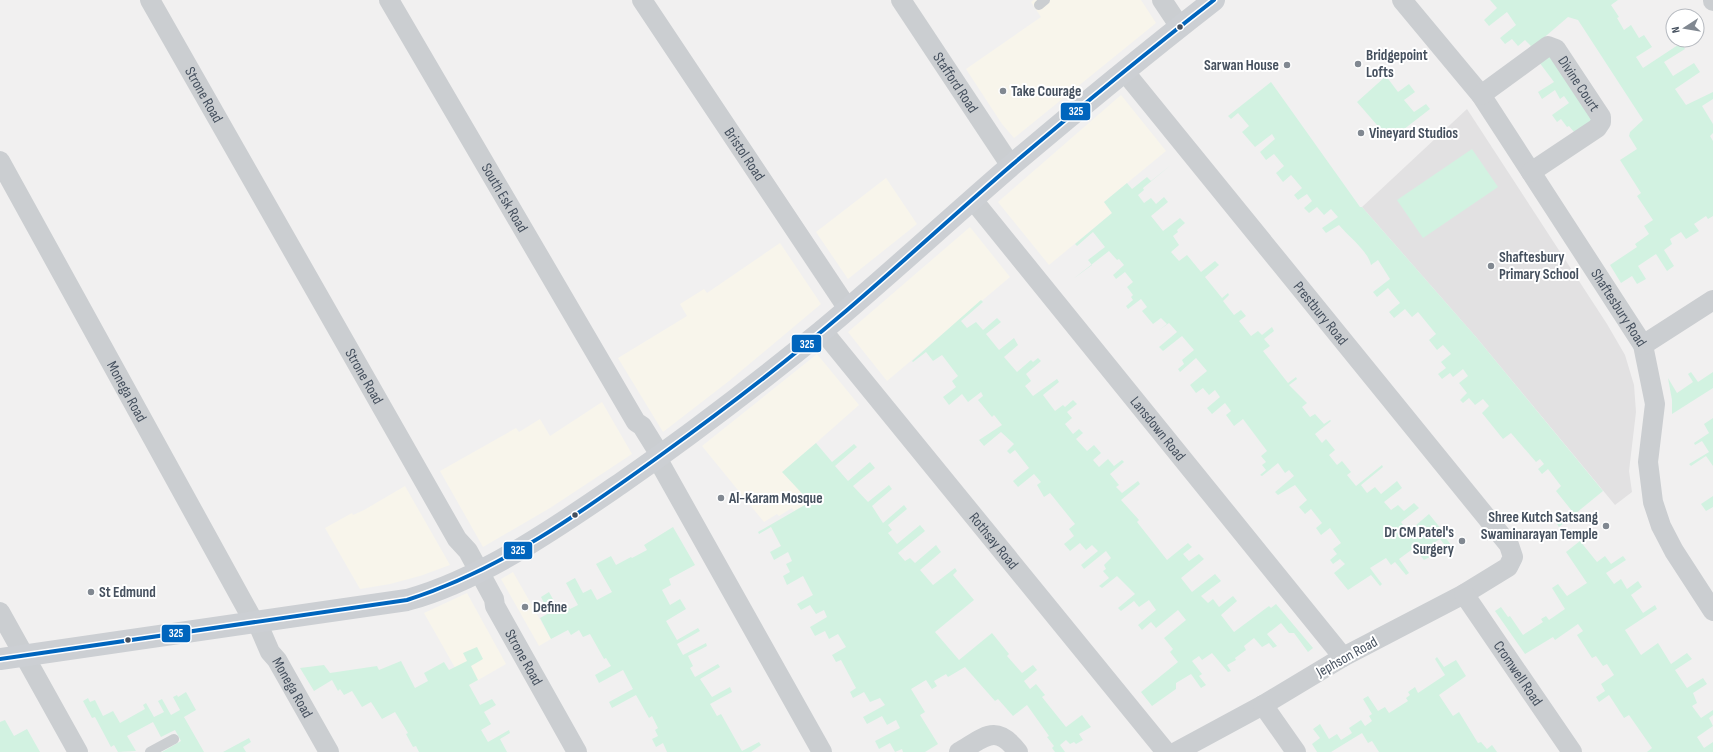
<svg xmlns="http://www.w3.org/2000/svg" width="1713" height="752" viewBox="0 0 1713 752" font-family="'Sofia Sans Condensed',sans-serif">
<style>
.commercial{fill:#f8f5eb}
.education{fill:#e2e1e2}
.green{fill:#d2f2e1}
.lines{fill:none;stroke-linecap:round;stroke-linejoin:round}
.service{stroke:#cbced1;stroke-width:10}
.minor{stroke:#cbced1;stroke-width:20}
.secondary{stroke:#cccfd3;stroke-width:22}
.bus-1-casing{stroke:#fff;stroke-width:7}
.bus-1{stroke:#0065bd;stroke-width:4}
.bus-dot{fill:#45505e;stroke:#fff;stroke-width:1.5}
.poi-dot{fill:#818891;stroke:#fff;stroke-width:1.5}
.labels{text-anchor:middle;dominant-baseline:central;stroke-width:4;stroke-linejoin:round;paint-order:stroke}
.poi-label{font-size:15px;font-weight:bold;fill:#45505e;stroke:#fff;text-anchor:start}
.street-label{font-size:15px;fill:#45505e;stroke:#fff}
.line-badge{stroke:#fff;stroke-width:1.5}
.badge-label{font-size:11px;text-anchor:middle;font-weight:bold;fill:#fff}
</style>
<rect width="100%" height="100%" fill="#f1f0f0"/>
<!-- commercial -->
<path class="commercial" d="M1034 0H1141L1156 23 1014 138 1002 124 966 69 1041 17 1031 2Z
M1121 95 1166 151 1104 202 1112 213 1049 265 998 202Z
M886 178 917 224 848 279 816 232Z
M970 227 1010 277 887 381 848 332Z
M780 243 821 304 729 381 663 432 618 358 687 316 680 304 704 289 707 293Z
M817 354 859 405 783 472 810 502 794 511 792 508 779 516 777 514 764 522 702 446Z
M602 402 632 454 550 508 483 547 440 471 516 428 519 432 540 419 550 436Z
M405 486 450 565 420 576 390 584 360 589 325 528 352 513 353 515 364 510Z
M513 572 551 639 539 646 501 579Z
M467 593 506 664 466 687 424 613Z"/>
<!-- education -->
<path class="education" d="M1467 109 1607 324 1625 355 1634 385 1636 412 1629 471 1632 492 1615 505 1476 337 1362 207Z"/>
<!-- green -->
<path class="green" d="M1490 0H1618L1611 5 1619 17 1617 18 1624 30 1631 25 1639 38 1644 35 1652 47 1636 57 1643 68 1681 43 1685 49 1664 62 1673 76 1694 63 1700 72 1675 89 1686 105 1713 92V99L1702 106 1713 124V133L1710 136 1713 141V216L1708 219 1706 216 1694 224 1699 231 1686 239 1681 232 1670 239 1672 244 1664 250 1674 266 1667 271 1656 254 1638 266 1646 279 1637 284 1632 276 1621 283 1610 265 1637 247 1635 244 1649 234 1644 226 1653 220 1637 196 1641 193 1620 160 1637 149 1629 136 1630 132 1643 120 1578 20 1568 17 1518 60 1517 59 1531 46 1525 40 1518 46 1512 39 1505 44 1500 38 1516 25 1507 12 1489 26 1484 20 1497 8Z
M1552 53 1594 117 1592 128 1574 132 1569 126 1567 127 1561 119 1557 122 1552 115 1569 103 1564 96 1560 99 1555 90 1542 99 1538 92 1554 82 1539 62Z
M1386 76 1398 92 1409 84 1415 92 1404 100 1414 112 1426 104 1430 109 1390 140 1357 102Z
M1271 82 1360 207H1362L1476 337 1603 491 1559 527 1557 524 1572 511 1556 491 1561 486 1548 469 1542 474 1538 469 1544 464 1540 459 1536 462 1511 433 1503 439 1482 413 1489 406 1483 399 1475 405 1469 398 1463 403 1460 400 1467 393 1459 383 1468 376 1463 369 1453 377 1450 373 1442 379 1438 374 1446 368 1441 362 1451 354 1443 345 1437 350 1429 340 1436 334 1418 312 1412 317 1405 309 1394 318 1389 312 1400 303 1388 288 1377 297 1373 292 1390 279 1378 260 1371 265C1368 251 1348 236 1339 225L1326 233 1322 228 1338 217 1331 209 1324 215 1317 207 1309 213 1304 208 1312 201 1307 194 1298 200 1294 195 1302 188 1291 175 1283 182 1276 173 1284 166 1274 154 1266 160 1260 152 1275 139 1272 134 1255 147 1242 132 1249 126 1238 113 1231 119 1228 116Z
M1472 149 1498 187 1423 238 1397 200Z
M1171 165 1143 188 1144 190 1138 195 1144 203 1151 198 1156 204 1164 197 1168 202 1151 216 1163 231 1180 218 1185 223 1177 230 1178 232 1173 236 1179 245 1171 252 1179 261 1187 255 1201 272 1215 261 1219 265 1205 277 1222 298 1228 293 1229 295 1223 301 1234 315 1241 310 1246 316 1239 321 1251 336 1258 331 1262 335 1272 327 1274 331 1264 339 1270 346 1263 351 1288 383 1296 377 1297 379 1289 385 1307 403 1302 407 1310 417 1315 414 1324 424 1330 420 1331 421 1315 434 1322 443 1326 439 1335 450 1329 455 1337 465 1342 461 1351 472 1347 475 1356 486 1382 465 1383 467 1361 485 1367 493 1375 487 1381 494 1397 481 1402 488 1384 502 1391 510 1398 505 1404 511 1414 503 1419 508 1401 522 1408 532 1429 514 1446 535 1444 536 1452 546 1448 549 1440 539 1424 549 1430 557 1424 560 1414 548 1399 559 1409 573 1406 575 1395 562 1391 565 1386 558 1370 568 1382 584 1380 586 1371 575 1348 590 1334 573 1345 564 1340 559 1333 564 1330 560 1337 554 1333 549 1341 543 1330 528 1321 535 1316 528 1322 523 1311 509 1305 514 1299 507 1307 500 1295 485 1278 495 1275 492 1294 476 1289 470 1285 473 1278 463 1262 476 1260 475 1266 470 1262 465 1266 462 1261 456 1267 451 1243 419 1234 426 1226 415 1231 411 1225 403 1212 414 1207 408 1220 397 1215 390 1209 395 1203 388 1196 393 1190 385 1207 371 1196 358 1180 372 1178 369 1184 364 1182 360 1194 350 1182 336 1163 351 1159 347 1177 332 1169 323 1158 331 1167 324 1161 318 1153 324 1142 311 1147 307 1141 299 1128 309 1126 306 1133 300 1131 297 1133 295 1127 287 1133 282 1125 272 1116 279 1113 275 1124 265 1119 259 1117 260 1109 251 1073 279 1092 265 1088 260 1105 247 1093 232 1077 246 1075 244 1112 213 1104 202 1127 183 1132 189 1147 177 1151 181Z
M981 300 983 302 961 321 967 328 976 322 983 330 997 318 1001 322 986 334 999 350 1014 338 1018 345 1004 357 1017 372 1031 360 1033 362 1038 358 1041 361 1026 374 1031 381 1025 386 1033 396 1057 379 1059 382 1043 395 1055 411 1063 405 1065 407 1073 400 1077 404 1067 412 1072 418 1065 424 1073 434 1079 429 1083 433 1076 439 1087 451 1094 445 1101 453 1093 460 1099 467 1108 459 1114 466 1122 460 1124 462 1110 474 1119 485 1116 487 1122 493 1138 481 1140 484 1121 500 1139 520 1137 522 1167 560 1188 543 1192 547 1183 554 1189 561 1199 554 1204 559 1181 578 1192 592 1215 574 1221 581 1201 596 1208 603 1213 599 1219 607 1233 596 1237 601 1221 615 1234 632 1269 606 1271 608 1276 604 1313 648 1308 652 1294 633H1289L1281 623 1267 634 1277 646 1273 648 1269 643 1262 647 1254 638 1244 646 1246 650 1235 658 1236 660 1227 665 1231 671 1228 672 1212 653 1202 660 1199 656 1192 661 1202 674 1199 676 1206 685 1201 688 1191 674 1176 683V689L1152 706 1141 692 1178 662 1170 652 1173 649 1164 638 1186 620 1178 610 1156 628 1151 622 1142 630 1138 625 1156 610 1149 600 1139 607 1134 601 1121 611 1118 608 1135 594 1117 576 1102 588 1099 586 1109 578 1103 571 1106 569 1104 565 1111 558 1106 551 1084 569 1081 565 1098 551 1092 545 1086 550 1080 543 1070 551 1064 544 1074 536 1069 529 1075 524 1050 493 1044 497 1037 485 1041 482 1034 474 1018 487 1013 481 1029 468 1015 450 1010 454 1007 451 1014 444 1001 432 984 446 979 440 1002 425 994 415 992 417 978 400 983 396 981 392 968 402 962 394 949 405 943 397 956 387 952 381 958 376 942 355 933 361 926 352 913 362 912 361Z
M1691 372 1698 382 1713 372V388L1672 414V400L1668 378 1677 393 1693 382 1688 374Z
M1713 418V466L1706 456 1691 466 1689 464 1709 452 1702 441 1695 445 1694 443 1709 433 1704 424Z
M816 443 832 462 854 444 857 447 835 466 848 481 870 462 875 468 853 486 868 502 889 485 892 489 872 506 883 523 904 505 907 509 888 525 892 530 888 533 897 544 920 525 925 531 898 553 905 561 910 558 915 563 936 545 941 552 920 570 933 585 955 568 957 571 953 575 974 600 935 632 959 660 992 633 1009 654 1007 656 1022 673 1033 665 1037 670 1024 681 1030 689 1036 684 1045 695 1042 697 1066 727 1082 715 1091 727 1079 734 1083 740 1076 744 1074 742 1070 744 1066 740 1060 745 1065 752H1055L1052 748 1054 746 1047 737 1049 736 1027 705 1013 716 998 699 995 701 965 667 948 677 946 674 934 681 937 686 932 689 926 680 911 689 925 712 920 715 938 744 925 752H903L902 749 895 752 890 743 879 749 875 741 900 728 896 720 887 725 882 716 867 724 863 717 885 705 880 698 870 702 864 692 853 698 850 692 856 688 841 660 836 662 832 655 846 647 838 634 829 639 825 631 815 636 810 627 827 617 824 610 816 614 810 605 801 610 797 604 813 595 803 576 787 585 783 576 790 572 786 564 792 561 788 552 774 560 770 552 781 546 771 527 759 534 758 532 810 502 782 472Z
M1713 496V507L1706 511 1701 504Z
M673 527 695 565 669 579 671 585 662 590 670 605 680 599 686 609 666 621 677 640 698 628 700 631 677 644 683 655 706 643 707 646 688 656 693 666 690 668 695 677 718 664 720 667 700 679 712 697 730 687 732 692 710 704 717 716 721 714 742 751 759 742 761 745 751 752H667L663 743 656 747 652 739 658 736 655 730 658 728 652 716 649 718 636 695 612 708 609 702 633 689 623 670 599 683 595 675 611 666 606 658 604 659 590 634 583 637 579 630 571 635 568 630 551 639 540 618 549 613 541 597 549 592 559 610 567 605 570 609 578 605 566 583 575 578 583 593 591 589 597 600 612 592 596 564 611 556 616 565 631 557 632 558 647 550 644 545Z
M1580 541 1597 562 1605 556 1611 564 1623 556 1626 560 1606 573 1614 584 1621 579 1627 589 1638 581 1642 587 1631 595 1643 613 1655 605 1657 609 1625 630 1641 655 1658 643 1671 664 1687 653 1692 659 1675 670 1687 688 1703 678 1707 684 1693 693 1697 703 1692 706 1701 718 1713 710V715L1709 718 1713 726 1697 737 1704 748 1713 742V752H1647L1652 748 1629 715 1624 718 1609 695 1599 702 1596 697 1605 691 1601 684 1614 675 1607 664 1603 666 1596 656 1592 658 1577 635 1583 631 1578 624 1555 640 1553 637 1525 654 1495 611 1501 607 1508 617 1510 616 1523 635 1543 622 1541 619 1546 616 1549 620 1565 609 1552 588 1558 584 1567 596 1587 583 1566 552Z
M477 647 483 659 471 666 478 680 469 685 480 705 492 699 496 705 484 712 491 724 481 730 488 742 509 730 510 733 500 739 507 752H419L416 746 413 747 406 734 408 733 395 712 382 719 371 702 362 707 352 691 344 695 340 689 338 691 332 680 314 691 300 668 324 665 330 673 377 666 379 670 401 661 415 688 428 681 424 673 444 662 449 670 467 661 463 653Z
M1437 657 1444 667 1456 660 1466 676 1439 695 1453 716 1459 712 1478 743 1481 742 1487 749 1492 745 1497 752H1379L1372 741 1368 743 1362 733 1331 752H1317L1312 744 1320 738 1313 729 1320 724 1329 739 1337 734 1341 740 1352 733 1349 728 1361 720 1365 726 1372 721 1369 716 1372 714 1363 699 1368 696 1378 711 1385 707 1389 713 1408 701 1406 698 1410 695 1408 692 1415 687 1418 693 1445 675 1435 659Z
M186 692 196 710 184 717 204 752H162L181 741 175 730 161 737 153 722 127 736 136 751 118 752 114 745 111 747 95 717 92 718 83 701 88 698 90 702 95 700 103 716 113 711 120 723 145 709 143 705 146 703 154 717 164 712 158 701 162 699 171 715 180 710 173 697 177 695 178 697Z
M5 720 14 736 27 729 40 752H0V722Z
M249 738 251 742 243 747 246 752H223Z"/>
<g class="lines">
<!-- service -->
<path class="service" d="M1039 5 1045 0
M150 752 174 739"/>
<!-- minor -->
<g class="minor">
<path id="s1" d="M150 0 457 539 468 551 494 599 495 606 577 752"/>
<path id="s2" d="M389 0 636 422 642 426 660 455"/>
<path id="s3" d="M642 0 848 309"/>
<path id="s4" d="M901 0 1011 166"/>
<path d="M1162 0 1180 27"/>
<path id="s5" d="M1402 0 1481 95 1643 345 1655 404 1648 462 1653 502 1661 526 1674 551 1713 611"/>
<path d="M1713 0V1"/>
<path id="s6" d="M1124 71 1509 545 1513 557 1508 567 1464 594 1343 657 1263 705 1176 752"/>
<path id="s7" d="M1481 95 1548 46 1556 49 1601 117V122L1597 128 1531 172"/>
<path id="s8" d="M0 161 254 622"/>
<path id="s9" d="M973 200 1343 657"/>
<path id="s10" d="M822 330 1166 752"/>
<path d="M1643 345 1713 300"/>
<path d="M657 458 822 752"/>
<path id="s11" d="M1464 594 1572 752"/>
<path d="M0 612 78 752"/>
<path id="s12" d="M257 622 270 652 277 660 329 752"/>
<path d="M1263 705 1296 752"/>
<path d="M959 752C985 737 996 723 1018 752"/>
</g>
<!-- secondary -->
<path class="secondary" d="M0 659 407 600C481 580 557 527 620 484 689 436 757 384 822 331 887 277 949 219 1013 164 1079 108 1146 53 1214 0"/>
<!-- bus-1 casing -->
<g class="bus-1-casing">
<path id="bus-1" d="M0 659 407 600C501 570 582 512 661 455 725 409 786 362 846 311 902 263 957 212 1013 164 1079 108 1146 53 1214 0"/>
</g>
<!-- bus-1 -->
<use href="#bus-1" class="bus-1"/>
</g>
<!-- markers -->
<g class="bus-dot">
<circle cx="1180" cy="27" r="3.5"/>
<circle cx="575" cy="515" r="3.5"/>
<circle cx="128" cy="640" r="3.5"/>
</g>
<g class="poi-dot">
<circle cx="1358" cy="64" r="4"/>
<circle cx="1287" cy="65" r="4"/>
<circle cx="1003" cy="91" r="4"/>
<circle cx="1361" cy="133" r="4"/>
<circle cx="1491" cy="266" r="4"/>
<circle cx="721" cy="498" r="4"/>
<circle cx="1606" cy="526" r="4"/>
<circle cx="1462" cy="541" r="4"/>
<circle cx="91" cy="592" r="4"/>
<circle cx="525" cy="607" r="4"/>
</g>
<g class="labels">
<!-- poi labels -->
<g class="poi-label">
<text x="1366" y="55">Bridgepoint<tspan x="1366" dy="17">Lofts</tspan></text>
<text x="1279" y="65" text-anchor="end">Sarwan House</text>
<text x="1011" y="91">Take Courage</text>
<text x="1369" y="133">Vineyard Studios</text>
<text x="1499" y="257">Shaftesbury<tspan x="1499" dy="17">Primary School</tspan></text>
<text x="729" y="498">Al-Karam Mosque</text>
<text x="1598" y="517" text-anchor="end">Shree Kutch Satsang<tspan x="1598" dy="17">Swaminarayan Temple</tspan></text>
<text x="1454" y="532" text-anchor="end">Dr CM Patel's<tspan x="1454" dy="17">Surgery</tspan></text>
<text x="99" y="592">St Edmund</text>
<text x="533" y="607">Define</text>
</g>
<!-- street labels -->
<g class="street-label">
<text stroke="none"><textPath href="#s4" startOffset="99">Stafford Road</textPath></text>
<text stroke="none"><textPath href="#s7" startOffset="133">Divine Court</textPath></text>
<text stroke="none"><textPath href="#s1" startOffset="109">Strone Road</textPath></text>
<text stroke="none"><textPath href="#s3" startOffset="185">Bristol Road</textPath></text>
<text stroke="none"><textPath href="#s2" startOffset="229">South Esk Road</textPath></text>
<text stroke="none"><textPath href="#s5" startOffset="377">Shaftesbury Road</textPath></text>
<text stroke="none"><textPath href="#s6" startOffset="312">Prestbury Road</textPath></text>
<text stroke="none"><textPath href="#s1" startOffset="433">Strone Road</textPath></text>
<text stroke="none"><textPath href="#s8" startOffset="263">Monega Road</textPath></text>
<text stroke="none"><textPath href="#s9" startOffset="294">Lansdown Road</textPath></text>
<text stroke="none"><textPath href="#s10" startOffset="272">Rothsay Road</textPath></text>
<text stroke="none"><textPath href="#s1" startOffset="757">Strone Road</textPath></text>
<text transform="translate(1347 657) rotate(-29)">Jephson Road</text>
<text stroke="none"><textPath href="#s11" startOffset="96">Cromwell Road</textPath></text>
<text stroke="none"><textPath href="#s12" startOffset="75">Monega Road</textPath></text>
</g>
</g>
<g class="line-badge">
<rect x="1060" y="102" width="31" height="19" rx="4" fill="#0065bd"/>
<rect x="791" y="334" width="31" height="19" rx="4" fill="#0065bd"/>
<rect x="503" y="541" width="30" height="19" rx="4" fill="#0065bd"/>
<rect x="161" y="624" width="30" height="19" rx="4" fill="#0065bd"/>
</g>
<g class="badge-label">
<text x="1076" y="115">325</text>
<text x="807" y="348">325</text>
<text x="518" y="554">325</text>
<text x="176" y="637">325</text>
</g>
<!-- north arrow -->
<g transform="translate(1685 28) rotate(258)"><circle r="19" fill="#ffffff" stroke="#b5b9bf"/>
<path d="M0-3L7 15L0 10L-7 15Z" fill="#818891"/>
<text y="-6" font-size="11" font-weight="bold" text-anchor="middle" fill="#45505e">N</text>
</g>
</svg>
